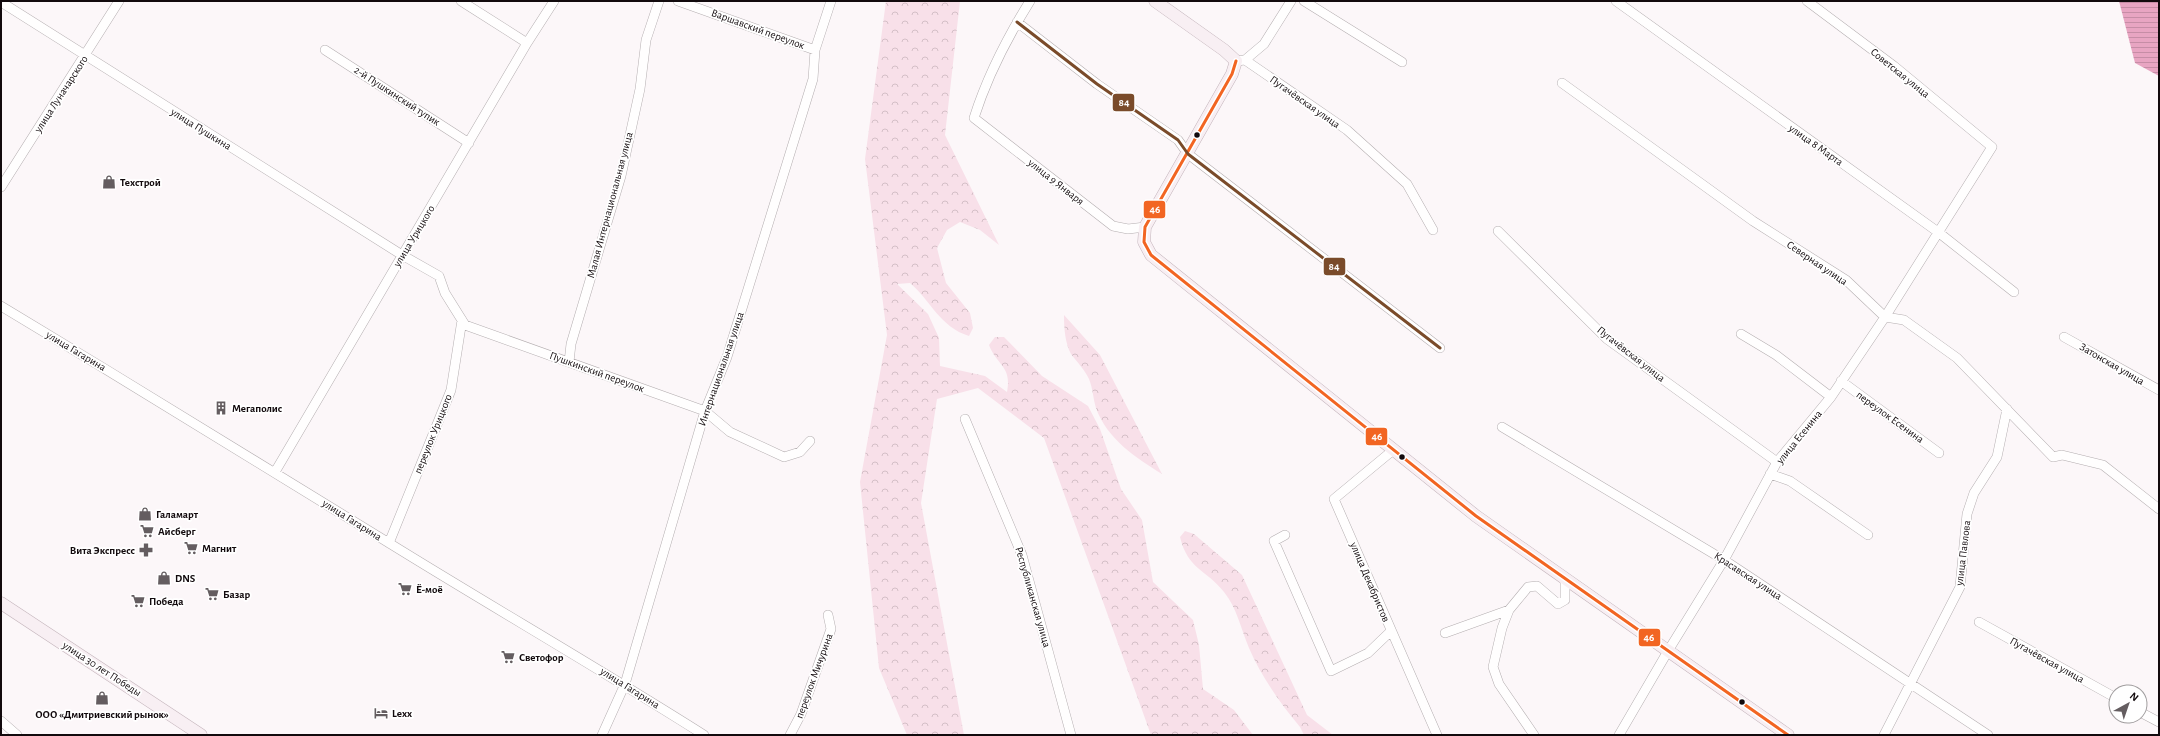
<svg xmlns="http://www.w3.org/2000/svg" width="2160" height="736" viewBox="0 0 2160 736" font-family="'Alegreya Sans',sans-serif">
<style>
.forest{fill:url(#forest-crowns)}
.water{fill:url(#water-rules)}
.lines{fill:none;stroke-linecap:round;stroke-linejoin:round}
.minor-casing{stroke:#b4aeb0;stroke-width:10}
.major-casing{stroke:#c3b4bb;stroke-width:13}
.minor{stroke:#fffefe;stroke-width:9}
.major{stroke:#f8eff3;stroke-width:12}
.bus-1-casing{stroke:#fff;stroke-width:6}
.bus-2-casing{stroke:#fff;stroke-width:6}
.bus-1{stroke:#f26522;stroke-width:3}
.bus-2{stroke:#7a4b2a;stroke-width:3}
.bus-dot{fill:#120a0d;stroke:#fff;stroke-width:1.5}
.labels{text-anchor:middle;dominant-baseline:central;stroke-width:3.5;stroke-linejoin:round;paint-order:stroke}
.street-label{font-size:11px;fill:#120a0d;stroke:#fff}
.poi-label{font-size:11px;font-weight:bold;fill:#120a0d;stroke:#fff;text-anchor:start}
.line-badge{stroke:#fff;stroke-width:1.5}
.badge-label{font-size:11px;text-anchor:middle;font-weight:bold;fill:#fff}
</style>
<defs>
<pattern id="forest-crowns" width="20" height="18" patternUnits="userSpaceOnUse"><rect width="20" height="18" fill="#f8e0e9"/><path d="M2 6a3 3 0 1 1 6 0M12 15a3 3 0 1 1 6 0" fill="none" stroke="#d4bfc7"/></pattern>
<pattern id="water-rules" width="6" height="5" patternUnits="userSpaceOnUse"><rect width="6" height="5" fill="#e8a5c2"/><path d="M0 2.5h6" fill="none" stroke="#c68da6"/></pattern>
</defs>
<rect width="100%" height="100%" fill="#fcf7f9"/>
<!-- forest -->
<path class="forest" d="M886 1H960L945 135 999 245 980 230 960 222 947 230 937 248 946 283 970 313 973 328 969 336C940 327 931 301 910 283L897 284 928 314 939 338 940 366 985 376 1007 392C1012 366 997 366 989 345L995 337H1004L1042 376 1088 406 1100 429 1121 489 1142 520 1153 582 1193 620 1199 645 1203 689 1234 710 1253 735H1151L1044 438 978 388 937 399 921 503 964 735H907L879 668 860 482 887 335 865 159Z
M1064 315 1100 355 1162 474C1136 458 1107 439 1096 408 1093 398 1093 389 1089 379 1085 370 1077 362 1071 354 1065 343 1064 328 1064 315Z
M1185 531 1194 534 1242 575 1307 715 1333 735H1304L1300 727C1280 703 1261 676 1249 648 1241 629 1237 608 1224 592 1206 569 1188 570 1180 537Z"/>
<!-- water -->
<path class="water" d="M2119 1H2159V76L2135 63Z"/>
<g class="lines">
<!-- minor casing -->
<g class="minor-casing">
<path id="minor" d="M461 1 527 43
M678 1 815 50
M1030 1C1007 38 987 77 974 118L1113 226 1128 229 1145 227
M1304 1 1402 62
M1616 1 1938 232 2014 292
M1 2 402 255 439 276 445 293 465 325 705 411 730 432 784 457 800 452 810 441
M1017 22 1097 84 1178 140 1188 154 1440 348
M325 50 469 143
M1245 60 1264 44 1291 1
M1236 61 1245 60 1347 130 1407 184 1433 230
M1562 83 1753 221 1846 280 1885 317 1904 320 1957 358 2053 457 2062 455 2103 465 2159 509
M1 187 119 1
M1498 231 1607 339 1777 462
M1 306C131 384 260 464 389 543 494 608 600 669 704 735
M1741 334 1776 355 1831 397
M2064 337 2159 390
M569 362 571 344 621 176 640 89 646 40 659 1
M1841 381 1939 453
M965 419 1022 555 1071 735
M1502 427 1724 560 1988 735
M1392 451 1334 499 1437 735
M275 472 527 43 554 1
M1770 474 1790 481 1868 535
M1285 535 1274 541 1331 671 1368 653 1391 631
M389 543 451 390 462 320
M1979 622 2116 698
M1445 633 1509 610
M2140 712 2159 722
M1 721 17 735
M602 735 625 684 705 411 727 357 813 79 815 50 831 1
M790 735 801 714 831 629 828 615
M1534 735 1499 684 1493 667 1502 628 1509 610 1528 587 1537 586 1558 604 1565 600V579
M1619 735 1668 651 1724 560 1777 462 1831 397 1885 317 1992 147 1894 66 1807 1
M1884 735 1960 587 1967 514 1974 493 1997 457 2007 409"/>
</g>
<!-- major casing -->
<g class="major-casing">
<path id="major" d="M1155 1 1224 50 1236 61 1232 74 1145 227 1144 242 1151 255 1476 516 1788 735
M1 603 201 735"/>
</g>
<!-- minor -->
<use href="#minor" class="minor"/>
<!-- major -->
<use href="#major" class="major"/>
<!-- bus-1 casing -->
<g class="bus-1-casing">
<path id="bus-1" d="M1236 61 1232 74 1145 227 1144 242 1151 255 1476 516 1788 735"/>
</g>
<!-- bus-2 casing -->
<g class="bus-2-casing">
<path id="bus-2" d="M1017 22 1097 84 1178 140 1188 154 1440 348"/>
</g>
<!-- bus-1 -->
<use href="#bus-1" class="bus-1"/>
<!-- bus-2 -->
<use href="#bus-2" class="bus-2"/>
</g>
<!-- icons -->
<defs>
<g id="shop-bare" transform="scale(1.08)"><path d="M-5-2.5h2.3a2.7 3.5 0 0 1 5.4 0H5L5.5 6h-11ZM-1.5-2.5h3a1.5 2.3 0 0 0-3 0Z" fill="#645d60" stroke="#fff" stroke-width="2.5" paint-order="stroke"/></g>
<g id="building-bare" transform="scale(1.08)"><path d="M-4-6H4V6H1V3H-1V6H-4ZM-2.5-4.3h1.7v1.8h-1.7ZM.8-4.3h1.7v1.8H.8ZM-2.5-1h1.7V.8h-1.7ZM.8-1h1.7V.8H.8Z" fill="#645d60" stroke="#fff" stroke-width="2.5" paint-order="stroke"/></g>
<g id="supermarket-bare" transform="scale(1.08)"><path d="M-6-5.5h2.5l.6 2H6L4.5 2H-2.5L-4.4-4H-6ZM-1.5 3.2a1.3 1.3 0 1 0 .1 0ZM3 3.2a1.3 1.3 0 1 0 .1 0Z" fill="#645d60" stroke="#fff" stroke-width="2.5" paint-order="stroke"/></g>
<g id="pharmacy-bare" transform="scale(1.08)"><path d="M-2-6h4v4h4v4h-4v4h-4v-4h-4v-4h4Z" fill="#645d60" stroke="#fff" stroke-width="2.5" paint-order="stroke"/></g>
<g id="hotel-bare" transform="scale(1.08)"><path d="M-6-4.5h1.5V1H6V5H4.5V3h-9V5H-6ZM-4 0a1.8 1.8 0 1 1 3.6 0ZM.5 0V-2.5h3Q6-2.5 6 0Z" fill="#645d60" stroke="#fff" stroke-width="2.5" paint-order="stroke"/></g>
</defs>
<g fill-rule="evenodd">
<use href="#shop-bare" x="109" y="182"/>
<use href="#building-bare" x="221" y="408"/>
<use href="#shop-bare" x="145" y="514"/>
<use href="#supermarket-bare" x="147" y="531"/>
<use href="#supermarket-bare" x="191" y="548"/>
<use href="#pharmacy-bare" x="146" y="550"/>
<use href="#shop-bare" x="164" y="578"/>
<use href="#supermarket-bare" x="405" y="589"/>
<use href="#supermarket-bare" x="212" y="594"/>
<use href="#supermarket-bare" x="138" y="601"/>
<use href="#supermarket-bare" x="508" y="657"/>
<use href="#shop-bare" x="102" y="698"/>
<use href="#hotel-bare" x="381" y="713"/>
</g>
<!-- markers -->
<g class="bus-dot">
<circle cx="1197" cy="135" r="3.5"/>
<circle cx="1402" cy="457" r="3.5"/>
<circle cx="1742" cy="702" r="3.5"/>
</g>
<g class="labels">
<!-- street labels -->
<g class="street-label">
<text transform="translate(758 29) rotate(20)">Варшавский переулок</text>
<text transform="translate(1900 73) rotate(39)">Советская улица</text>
<text transform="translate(61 94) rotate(-57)">улица Луначарского</text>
<text transform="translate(397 96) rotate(33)">2-й Пушкинский тупик</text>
<text transform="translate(1305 102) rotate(35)">Пугачёвская улица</text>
<text transform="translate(201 129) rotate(32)">улица Пушкина</text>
<text transform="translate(1816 145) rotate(35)">улица 8 Марта</text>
<text transform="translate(1056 182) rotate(38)">улица 9 Января</text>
<text transform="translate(610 205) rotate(-75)">Малая Интернациональная улица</text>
<text transform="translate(414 236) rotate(-59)">улица Урицкого</text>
<text transform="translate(1817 263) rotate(34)">Северная улица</text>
<text transform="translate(76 351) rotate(31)">улица Гагарина</text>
<text transform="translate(1631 354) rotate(38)">Пугачёвская улица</text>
<text transform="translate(2112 364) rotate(30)">Затонская улица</text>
<text transform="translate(721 369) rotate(-71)">Интернациональная улица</text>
<text transform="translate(597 372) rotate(20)">Пушкинский переулок</text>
<text transform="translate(1890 417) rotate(36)">переулок Есенина</text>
<text transform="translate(433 434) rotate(-68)">переулок Урицкого</text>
<text transform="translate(1799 437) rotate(-51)">улица Есенина</text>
<text transform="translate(352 520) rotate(32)">улица Гагарина</text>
<text transform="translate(1963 553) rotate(-83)">улица Павлова</text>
<text transform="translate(1748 576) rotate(33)">Красавская улица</text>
<text transform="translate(1370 582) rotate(67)">улица Декабристов</text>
<text transform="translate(1033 597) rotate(74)">Республиканская улица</text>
<text transform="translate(2047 660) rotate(29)">Пугачёвская улица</text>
<text transform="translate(102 669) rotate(33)">улица 30 лет Победы</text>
<text transform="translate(814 676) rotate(-70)">переулок Мичурина</text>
<text transform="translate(630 688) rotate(32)">улица Гагарина</text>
</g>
<!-- poi labels -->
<g class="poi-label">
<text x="120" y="182">Техстрой</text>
<text x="232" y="408">Мегаполис</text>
<text x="156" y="514">Галамарт</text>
<text x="158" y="531">Айсберг</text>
<text x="202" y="548">Магнит</text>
<text x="135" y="550" text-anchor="end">Вита Экспресс</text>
<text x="175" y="578">DNS</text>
<text x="416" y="589">Ё-моё</text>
<text x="223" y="594">Базар</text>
<text x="149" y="601">Победа</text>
<text x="519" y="657">Светофор</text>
<text x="392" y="713">Lexx</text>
<text x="102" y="714" text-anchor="middle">ООО «Дмитриевский рынок»</text>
</g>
</g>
<g class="line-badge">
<rect x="1112" y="93" width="23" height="19" rx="4" fill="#7a4b2a"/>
<rect x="1143" y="200" width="23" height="19" rx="4" fill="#f26522"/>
<rect x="1323" y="257" width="23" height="19" rx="4" fill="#7a4b2a"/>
<rect x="1365" y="427" width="23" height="19" rx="4" fill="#f26522"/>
<rect x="1638" y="628" width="23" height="19" rx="4" fill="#f26522"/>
</g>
<g class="badge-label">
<text x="1124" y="106">84</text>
<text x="1155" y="213">46</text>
<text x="1334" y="270">84</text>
<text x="1377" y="440">46</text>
<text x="1649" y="641">46</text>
</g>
<!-- border -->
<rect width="2160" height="736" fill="none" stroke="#120a0d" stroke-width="4"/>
<!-- north arrow -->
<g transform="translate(2128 704) rotate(40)"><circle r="19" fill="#ffffff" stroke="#a09d9e"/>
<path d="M0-3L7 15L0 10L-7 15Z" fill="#645d60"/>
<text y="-6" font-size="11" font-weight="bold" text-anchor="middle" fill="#120a0d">N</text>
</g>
</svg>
